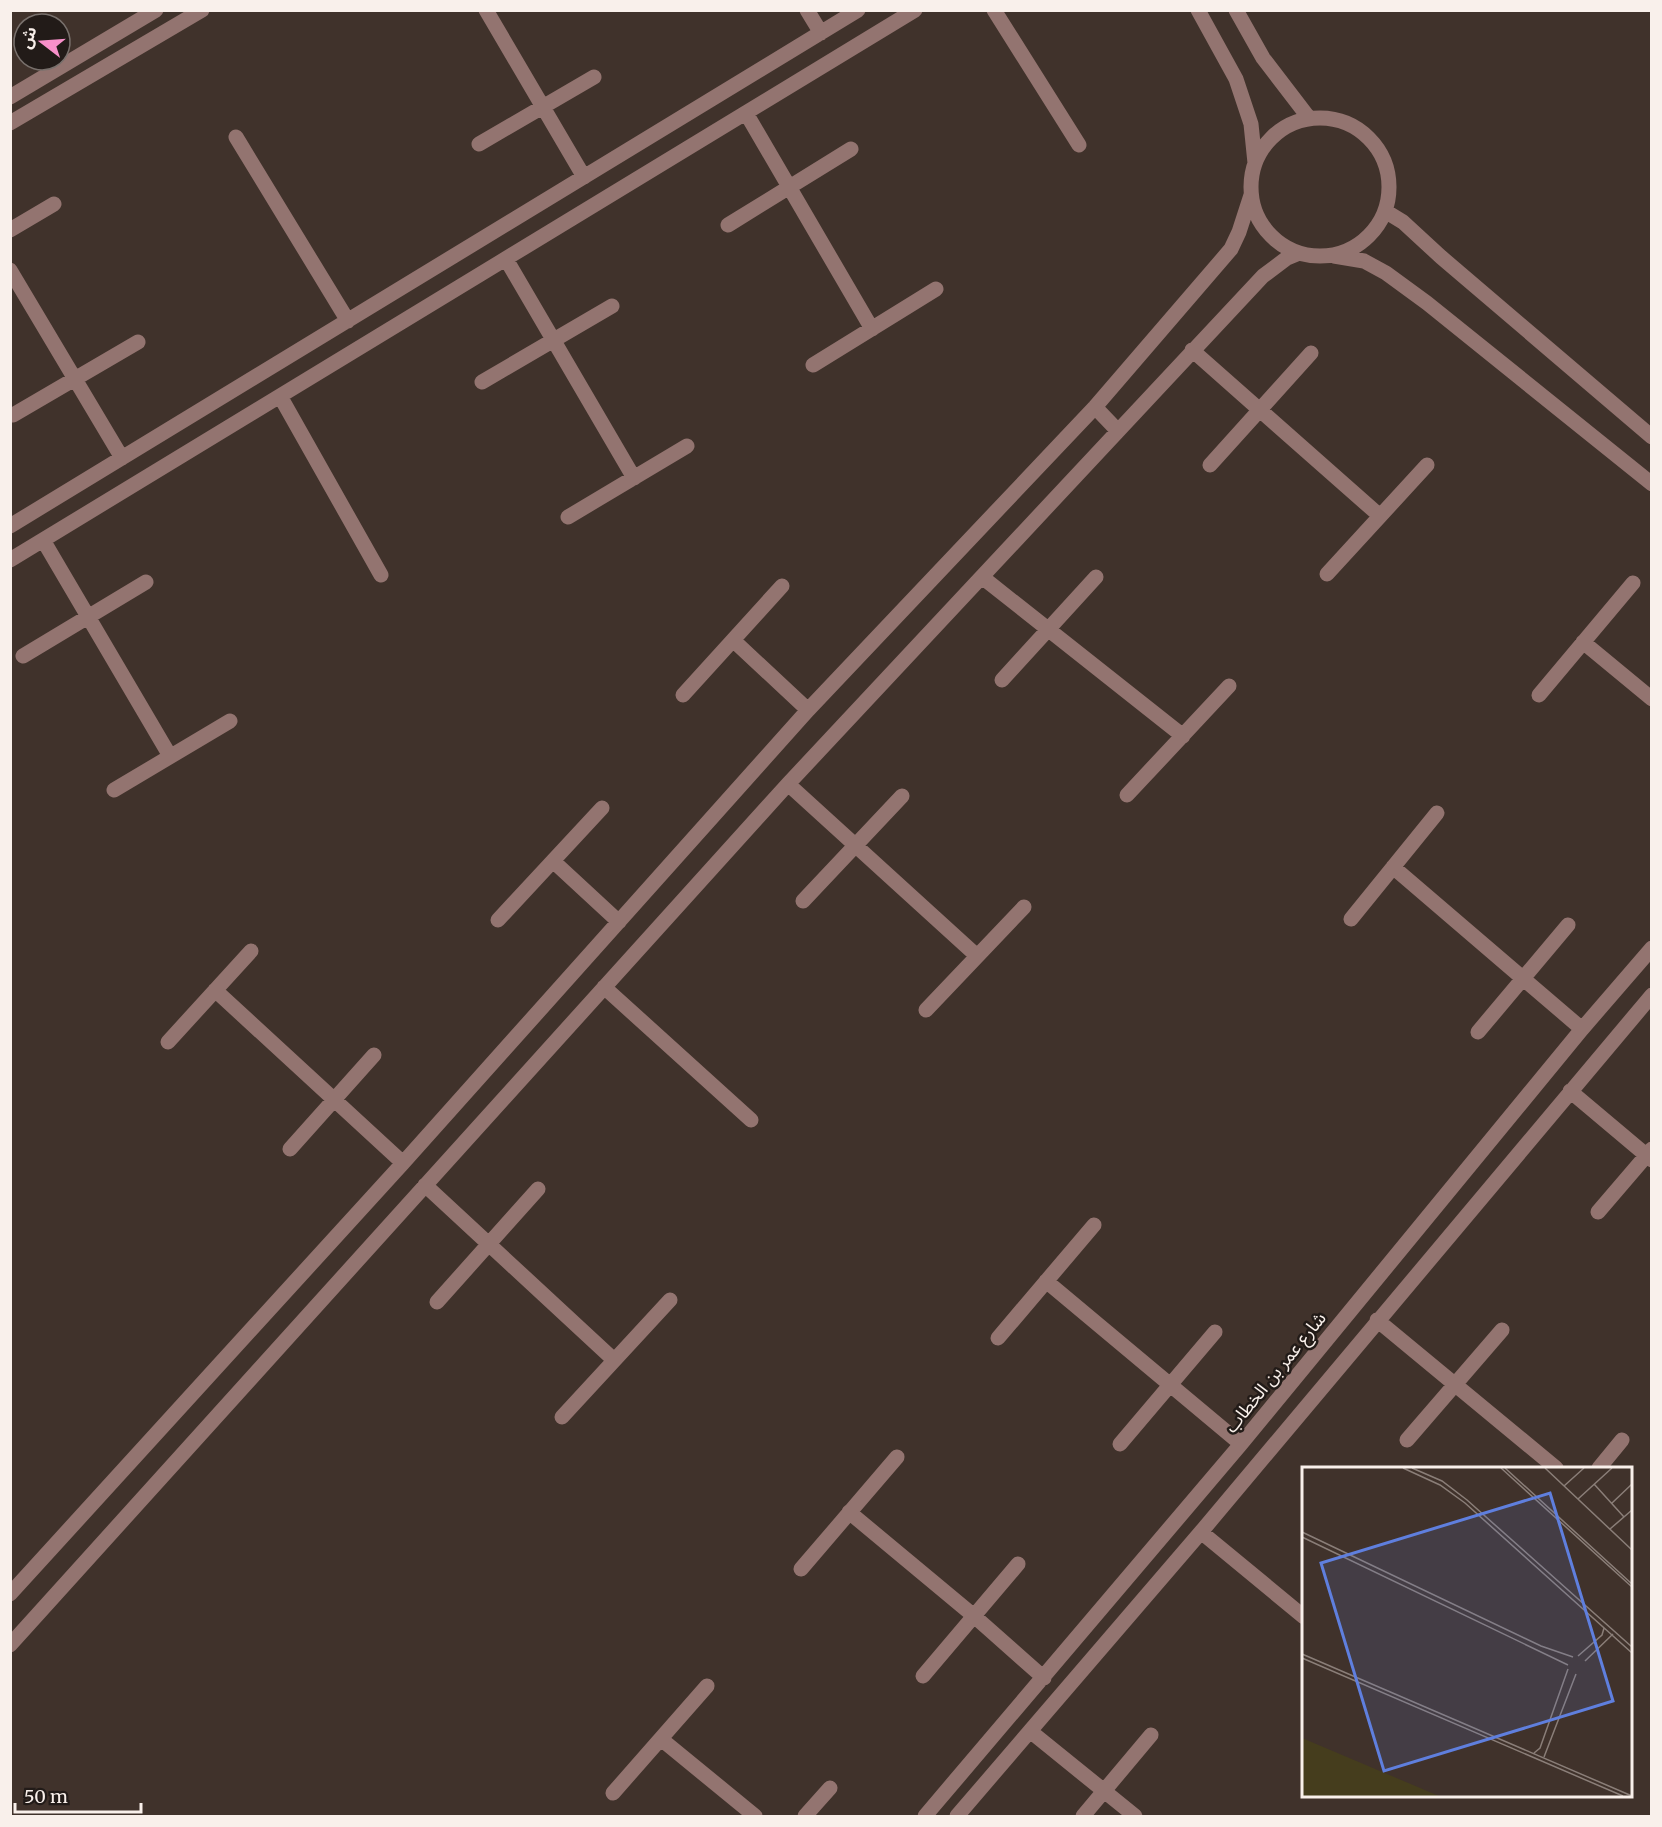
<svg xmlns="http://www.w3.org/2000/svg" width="1662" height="1827" viewBox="0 0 1662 1827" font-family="Merriweather,'Noto Sans Arabic',serif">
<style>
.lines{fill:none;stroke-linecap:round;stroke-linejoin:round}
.minor{stroke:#937470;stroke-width:15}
.labels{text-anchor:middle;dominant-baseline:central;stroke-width:5;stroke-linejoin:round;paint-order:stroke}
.street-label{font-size:18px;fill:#f9f0eb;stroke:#221b18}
.inset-road{fill:none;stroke:#8a7e78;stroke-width:1.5}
.view{fill:#5f7fde;fill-opacity:0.15;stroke:#5f7fde;stroke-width:3}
.inset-edge{fill:none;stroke:#f9f0eb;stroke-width:3}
</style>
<rect width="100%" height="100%" fill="#40322b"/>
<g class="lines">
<!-- minor -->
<path class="minor" d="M486 10 584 177
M807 10 821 33
M994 10 1079 145
M1198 10 1236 79 1251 124 1255 163
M1236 10 1263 58 1309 118
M10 97 156 10
M746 113 872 329
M1251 187a69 69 0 1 1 138 0a69 69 0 1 1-138 0Z
M10 123 202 10
M236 137 348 321
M479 144 594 77
M1385 211 1403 222 1441 257 1652 437
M728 225 851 149
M10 230 54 204
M1334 256 1364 261 1386 273 1427 303 1652 484
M506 259 634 478
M10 270 122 458
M1192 350 1380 516
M813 365 936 289
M482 382 612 306
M280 396 381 575
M1095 407 1117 430
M13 415 138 342
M1210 465 1311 353
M568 517 687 446
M10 526 858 10
M43 540 170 756
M10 560 915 10
M1327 574 1427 465
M982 577 1183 736
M733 640 808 710
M1583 642 1652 699
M23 656 146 582
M1002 680 1096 577
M683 695 782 586
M1539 695 1633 583
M788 784 977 956
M114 790 230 721
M1127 795 1229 686
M553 861 619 922
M1393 867 1582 1029
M803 901 902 796
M1351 919 1437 813
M498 920 602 808
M604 987 751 1120
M215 990 403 1163
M926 1010 1024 907
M1478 1032 1568 925
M168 1042 251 951
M1570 1091 1652 1160
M290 1149 374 1055
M425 1185 614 1360
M1598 1212 1652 1149
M1046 1281 1241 1444
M437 1302 538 1189
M1377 1320 1556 1468
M998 1338 1094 1225
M562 1417 670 1300
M1407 1440 1502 1330
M1120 1444 1215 1332
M1599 1468 1622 1440
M849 1512 974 1616 1044 1678
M1201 1532 1304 1617
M801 1569 897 1457
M10 1594 403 1163 808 710 1095 407 1231 249 1239 232 1251 195
M10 1645 788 784 1263 276 1287 258 1299 253
M923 1676 1018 1564
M1030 1731 1135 1816
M661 1739 755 1816
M613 1793 707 1686
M805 1816 830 1788
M925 1816 1241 1444 1582 1029 1652 948
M957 1816 1201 1532 1652 995
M1083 1816 1151 1735"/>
</g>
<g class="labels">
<!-- street labels -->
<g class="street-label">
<text transform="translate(1275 1372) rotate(-51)">شارع عمر بن الخطاب</text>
</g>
</g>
<!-- overview -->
<g transform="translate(1302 1467)">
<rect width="330" height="330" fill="#40322b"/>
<path d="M0 271 137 329H0Z" fill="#453d1d"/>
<path class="inset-road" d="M101 1 138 18 163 36 330 186M110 1 140 14 165 33 330 180M199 1 330 120M203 1 330 117M243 1 330 83M292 17 322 50M262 19 282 1M276 32 310 1M310 36 330 17M308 62 330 43M0 65 239 179 271 190M0 70 266 198M0 187 330 329M276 189 300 168 302 161M0 191 321 329M283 194 311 167M232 286 238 281 266 202M242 290 274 207"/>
<path class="view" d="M248 26 311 234 82 304 19 96Z"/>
<rect width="330" height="330" class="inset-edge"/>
</g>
<!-- border -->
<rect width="1662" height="1827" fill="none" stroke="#f9f0eb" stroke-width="24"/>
<!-- north arrow -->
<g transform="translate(42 42) rotate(287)"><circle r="28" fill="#221b18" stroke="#78706c" stroke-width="1.5"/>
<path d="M0-4.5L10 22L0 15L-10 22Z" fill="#f890ca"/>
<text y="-9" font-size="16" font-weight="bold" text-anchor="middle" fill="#f9f0eb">ش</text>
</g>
<!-- scale -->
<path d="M15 1803v9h126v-9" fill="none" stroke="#f9f0eb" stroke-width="3"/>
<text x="24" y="1803" font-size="18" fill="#f9f0eb" stroke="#221b18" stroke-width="4.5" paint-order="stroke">50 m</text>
</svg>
